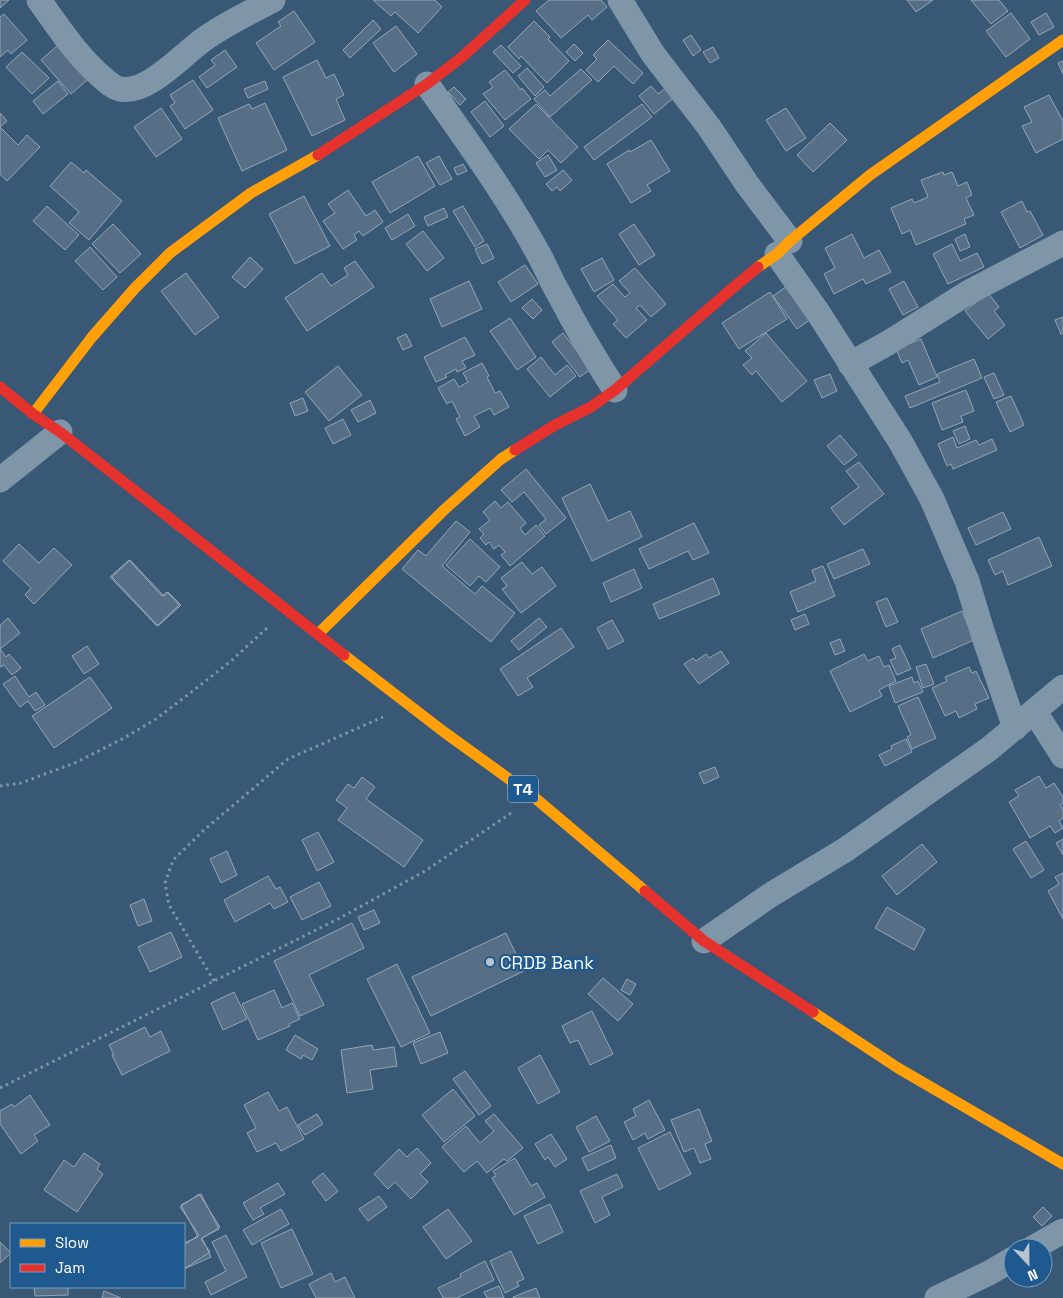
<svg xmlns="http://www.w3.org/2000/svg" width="1063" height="1298" viewBox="0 0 1063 1298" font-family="'Space Grotesk',sans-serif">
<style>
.building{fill:#566f86;stroke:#94a6b7}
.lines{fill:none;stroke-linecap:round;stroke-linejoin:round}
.path{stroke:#7f95a8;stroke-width:3;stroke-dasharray:2.5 4;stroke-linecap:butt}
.street{stroke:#7f95a8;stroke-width:25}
.slow{stroke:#ff9f0a;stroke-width:11}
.jam{stroke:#e5322d;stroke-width:11}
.poi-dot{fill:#b9c5cf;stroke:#1e598f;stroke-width:2}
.labels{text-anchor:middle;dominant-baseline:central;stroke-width:4.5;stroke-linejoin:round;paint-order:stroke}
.shield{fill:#1e598f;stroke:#bccddd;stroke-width:1}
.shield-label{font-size:16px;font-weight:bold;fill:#fff}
.poi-label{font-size:18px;fill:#fff;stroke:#1e598f;text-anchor:start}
</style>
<rect width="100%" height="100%" fill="#385875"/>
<!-- building -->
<path class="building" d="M0 0H9L0 8Z
M373 0H435L442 7 418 33 395 12 391 16Z
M549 0H601L607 7 592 20 588 15 561 38 536 11Z
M907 0H933L916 12Z
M971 0H999L1008 11 991 24Z
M294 11 315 42 274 70 256 43 281 26 278 22Z
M1011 13 1030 39 1006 57 986 31Z
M1046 13 1054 27 1039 35 1031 22Z
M4 14 27 40 11 54 8 50 0 57V17Z
M373 20 381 29 350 58 343 50Z
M534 21 550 37 548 39 569 61 547 83 521 56 519 59 508 47Z
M396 26 417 54 394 72 373 43Z
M691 35 701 50 693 56 683 40Z
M608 40 643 73 633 84 614 66 598 82 586 70 597 59 593 55Z
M574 44 583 53 575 61 566 52Z
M501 45 521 66 513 73 493 52Z
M57 46 87 80 71 94 41 60Z
M713 47 719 58 710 63 703 52Z
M225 50 237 67 207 88 199 77 215 65 211 60Z
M22 52 49 78 32 94 6 67Z
M317 60 326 78 334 74 344 95 336 99 345 120 312 136 283 77Z
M1063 61V74L1058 63Z
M527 68 544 87 535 96 518 76Z
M581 69 592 80 550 117 534 99 545 90 550 96Z
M505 70 521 90 522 88 531 99 505 120 483 94 493 87 489 82Z
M193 80 213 110 185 129 170 106 175 103 170 95Z
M58 81 68 94 43 114 33 101Z
M265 81 268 89 248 98 244 89Z
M673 82 681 92 654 114 639 96 651 86 658 94Z
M454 87 466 99 460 105 448 92Z
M1049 95 1063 121V139L1036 153 1022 126 1032 122 1024 107Z
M485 101 504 126 490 137 471 112Z
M265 103 287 150 242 171 218 118 249 104 252 109Z
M536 104 578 147 561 163 548 150 539 159 509 129Z
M642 104 652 117 594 160 584 147Z
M161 108 182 139 156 157 134 127Z
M786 108 806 138 786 151 766 120Z
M0 113 7 121 0 127 18 145 27 135 40 147 7 181 0 174Z
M830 123 847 140 813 172 797 155Z
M651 140 670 171 647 185 651 191 631 203 607 164 629 150 630 152Z
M548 155 557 170 545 177 536 163Z
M418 156 435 186 390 213 372 182Z
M439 156 452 179 440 185 426 163Z
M71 162 84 173 86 170 122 201 89 240 69 223 79 212 50 186Z
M463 164 467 171 457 175 454 168Z
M563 170 572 180 560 191 557 187 552 191 546 184Z
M943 172 944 175 952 172 958 186 967 182 972 195 966 198 974 215 964 219 966 224 916 245 910 230 902 234 891 208 912 199 914 203 928 197 921 180Z
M348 190 366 216 375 210 383 222 363 236 359 231 354 235 357 240 343 249 323 221 335 213 328 204Z
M304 196 330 246 295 264 269 214Z
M1022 201 1027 212 1030 211 1043 235 1020 248 1001 212Z
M47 206 79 235 65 250 33 221Z
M463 206 484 241 475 247 453 211Z
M444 208 448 217 428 226 424 217Z
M408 214 415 226 392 240 385 228Z
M113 224 141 254 120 273 92 244Z
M634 224 655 255 639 265 619 234Z
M423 231 444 258 427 271 406 244Z
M852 234 864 258 879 250 891 272 866 284 863 279 834 294 824 274 835 268 825 248Z
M965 234 970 247 960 251 955 239Z
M487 244 494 258 482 264 475 249Z
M952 244 960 261 977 253 984 267 948 284 933 254Z
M90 247 117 277 103 290 75 261Z
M250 257 263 269 245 288 232 277Z
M602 258 614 280 594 292 581 269Z
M355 261 374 287 307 331 285 298 322 273 331 286 348 275 344 268Z
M525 265 538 284 511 302 498 282Z
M635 268 666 304 651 317 640 305 636 308 647 320 626 338 613 324 618 320 597 296 613 284 625 297 630 293 619 281Z
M186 273 219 317 195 335 161 291Z
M469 281 482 309 442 327 430 299Z
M904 281 918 307 903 315 889 289Z
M787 286 811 319 797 329 773 296Z
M770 292 787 319 739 349 722 323Z
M988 293 999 307 994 311 1005 325 988 339 965 311Z
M532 299 542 310 533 319 522 308Z
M1063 317V334H1061L1055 320Z
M510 318 536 357 517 370 490 331Z
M563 333 591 369 580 377 552 342Z
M766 333 807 381 782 402 756 371 752 375 743 365 752 358 745 351Z
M406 334 412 346 403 350 397 338Z
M465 337 475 355 462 361 466 368 457 372 456 369 445 375 447 377 436 382 424 357Z
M921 339 937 377 919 385 908 360 902 363 896 349Z
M541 357 555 375 567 365 576 376 550 397 527 369Z
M974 359 982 378 910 408 905 396 940 382 937 374Z
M482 363 489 376 487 377 495 393 500 391 509 407 494 415 490 408 474 416 480 427 465 436 456 419 460 417 452 401 447 404 438 388 454 379 459 387 468 382 463 373Z
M338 366 362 395 329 421 305 392Z
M994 373 1004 395 994 399 984 377Z
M830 374 837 391 822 398 814 380Z
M966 390 974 411 961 416 963 422 942 430 932 403Z
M1011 396 1024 425 1010 432 996 402Z
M303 398 308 411 295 416 290 403Z
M370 400 376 413 358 422 351 410Z
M343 419 351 435 333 444 325 428Z
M965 426 970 439 959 444 953 431Z
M840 435 857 455 844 465 827 446Z
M953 437 957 448 976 440 979 445 992 439 997 450 953 469 951 464 947 466 938 444Z
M859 462 884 494 844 525 831 508 859 487 846 471Z
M526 469 566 518 546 534 539 525 546 519 524 492 512 502 501 490Z
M590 484 608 521 630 511 642 537 592 561 562 498Z
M495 501 501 508 508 502 526 523 520 528 525 535 536 525 545 536 510 566 501 555 505 552 499 545 494 549 489 542 486 545 480 538 484 534 479 529 490 520 483 512Z
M1003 512 1011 529 976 545 968 528Z
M456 521 470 532 442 566 475 594 482 586 515 613 491 642 402 569 418 550 426 556Z
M694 523 709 553 693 560 688 551 649 569 639 549Z
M1039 537 1052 566 1008 585 1003 571 995 575 988 560Z
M470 539 500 567 486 582 479 576 470 586 446 565Z
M19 544 39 563 54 548 72 565 34 604 25 595 31 588 3 561Z
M863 549 870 564 834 579 827 564Z
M129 560 162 596 167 592 179 605 157 626 110 577Z
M130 560 164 596 168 592 181 605 158 626 112 577Z
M522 562 532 574 542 567 556 586 521 613 502 589 507 586 501 578Z
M823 566 835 596 798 612 790 592 816 581 812 570Z
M634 569 642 588 611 602 603 583Z
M713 578 720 594 659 619 653 604Z
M887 598 898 622 886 627 876 602Z
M962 611 974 640 933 658 921 629Z
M805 614 809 624 795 630 791 620Z
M8 618 20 633 0 649V625Z
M539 618 547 627 519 650 511 641Z
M612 620 624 641 608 649 597 628Z
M561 628 574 647 527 678 533 687 518 696 500 669Z
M840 639 845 651 835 655 830 643Z
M900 645 911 669 897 675 890 660 896 658 892 649Z
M87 646 99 664 84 674 72 656Z
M0 649 6 657 9 654 21 668 12 675 4 665 0 667Z
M721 651 729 663 699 684 684 664 693 658 696 661 706 654 709 658Z
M864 654 868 661 879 656 884 667 889 665 896 681 879 690 882 696 850 712 830 671Z
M926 664 934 684 923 688 916 667Z
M969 667 972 673 976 671 989 698 975 704 977 709 959 718 956 711 945 716 932 688 947 681 945 677Z
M15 676 29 697 36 692 45 705 35 711 28 701 20 707 3 684Z
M90 677 112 708 54 748 32 716Z
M912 677 914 683 918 681 923 692 895 703 889 686Z
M918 697 936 738 912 749 907 737 911 735 898 706Z
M906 739 912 752 885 766 879 755 892 749 891 746Z
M715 767 719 777 704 784 699 773Z
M1039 776 1046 788 1054 783 1063 797V803L1060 805 1063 809V818L1059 821 1063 828 1055 833 1050 826 1030 838 1009 802 1019 796 1015 790Z
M362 777 375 787 366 799 423 840 404 867 338 820 347 808 336 800 348 784 354 788Z
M318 832 334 862 317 871 302 840Z
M1063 839V855L1056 843Z
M1026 841 1044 870 1031 878 1013 849Z
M922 844 937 862 897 895 882 876Z
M227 851 237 875 221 883 210 859Z
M1063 873V919L1048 891 1059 884 1055 877Z
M268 876 276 889 280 887 288 902 274 909 270 903 235 922 224 900Z
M319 882 331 906 302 920 290 897Z
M144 899 152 921 138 926 130 905Z
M887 907 925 929 914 950 875 928Z
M374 910 380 923 364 930 358 917Z
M352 923 364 948 309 975 324 1005 300 1016 274 961Z
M171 932 182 957 150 972 138 947Z
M506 933 524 971 431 1016 412 977Z
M397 964 430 1033 401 1047 367 979Z
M603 978 633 1004 618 1021 588 994Z
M627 979 636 984 630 995 621 990Z
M274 990 282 1008 292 1003 300 1019 289 1024 290 1026 258 1040 242 1004Z
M234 992 247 1019 223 1030 211 1003Z
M592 1011 613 1054 590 1065 578 1040 570 1043 562 1026Z
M145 1027 150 1037 161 1031 170 1051 122 1075 112 1055H114L109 1045Z
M440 1032 448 1053 421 1064 413 1043Z
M295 1035 318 1049 312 1060 303 1055 301 1059 286 1050Z
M372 1045 373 1050 394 1047 397 1066 370 1070 373 1089 347 1093 341 1050Z
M540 1055 560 1092 538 1104 518 1068Z
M465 1071 491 1106 479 1115 453 1079Z
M453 1089 475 1116 444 1142 422 1115Z
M268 1092 279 1111 287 1107 304 1139 281 1151 276 1143 257 1152 247 1133 256 1128 244 1105Z
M30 1095 50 1125 34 1135 38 1141 21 1154 0 1124V1111L12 1104 14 1107Z
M649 1100 665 1130 648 1139 645 1133 633 1140 624 1122 636 1116 633 1109Z
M699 1109 712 1141 705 1144 711 1159 700 1163 694 1148 684 1152 671 1120Z
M317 1114 323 1124 305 1135 298 1125Z
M494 1114 523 1148 507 1161 504 1159 487 1173 477 1161 464 1172 442 1147 466 1126 480 1143 494 1131 485 1121Z
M596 1116 610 1141 589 1152 576 1127Z
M670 1132 691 1174 659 1190 638 1148Z
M551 1134 567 1159 555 1167 548 1157 545 1160 535 1144Z
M611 1145 616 1158 588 1171 582 1158Z
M417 1148 431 1163 420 1174 428 1182 411 1199 395 1182 388 1189 374 1174 399 1149 407 1157Z
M84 1153 100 1164 97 1169 103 1174 77 1212 44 1190 64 1160 74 1167Z
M515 1158 531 1186 537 1183 545 1197 514 1215 492 1178 496 1176 493 1171Z
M323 1173 338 1191 326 1201 312 1182Z
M617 1174 623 1187 602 1197 610 1215 595 1223 580 1191Z
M278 1183 285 1194 260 1208 264 1214 253 1220 243 1203Z
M199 1194 220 1227 201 1239 210 1252 184 1269V1245L199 1235 180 1207Z
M201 1194 219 1229 202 1238 211 1257 184 1269V1243L198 1237 181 1205Z
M379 1196 387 1207 368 1221 359 1209Z
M550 1204 563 1232 538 1244 524 1216Z
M1043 1207 1052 1216 1042 1226 1033 1217Z
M281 1209 289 1224 252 1245 243 1230Z
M448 1209 472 1241 446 1259 423 1227Z
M292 1229 313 1274 281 1288 261 1243Z
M226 1235 247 1277 211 1295 205 1282 226 1271 212 1242Z
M0 1242 11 1253 0 1263Z
M511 1251 524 1279 517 1282 519 1286 505 1293 490 1261Z
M485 1261 494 1280 457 1298H443L438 1288 461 1277 460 1274Z
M331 1273 335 1282 345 1277 355 1298H316L309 1284Z
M499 1286 504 1298H487L484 1292Z
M34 1287H68V1295L35 1296Z
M536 1288 540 1298H513V1297Z
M104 1291 121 1298H102Z"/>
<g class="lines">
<!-- path -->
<path class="path" d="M0 786 21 783 77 762 124 738 156 719 185 697 231 661 267 628
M214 981 169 905 165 883 173 860 204 830 288 759 383 717
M0 1088 338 919 425 871 514 811"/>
<!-- street -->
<path class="street" d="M39 0C60 30 81 62 110 84 113 86 117 89 120 89 147 95 183 54 203 40 225 24 249 13 273 0
M620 0 653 54 709 127 747 184 790 241
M427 84C466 140 506 194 538 253 546 267 551 281 559 294 576 327 595 359 615 390
M777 254 819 314 900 441 932 499 967 581 983 634 1015 728
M850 364 888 343 969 292 1063 243
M0 480 60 432
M1040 720 1063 756
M704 941 772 894 845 850 989 749 1063 687
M1033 1248 1063 1231
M937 1298 989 1273 1013 1259"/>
<!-- slow -->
<path class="slow" d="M758 267 777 254 790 241 870 175 1063 40
M33 414 92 337 135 288 170 253 251 193 318 155
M318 634 445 509 501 459 515 450
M344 655 444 732 534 797 645 891
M813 1012 898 1068 1063 1164"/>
<!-- jam -->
<path class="jam" d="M318 155 427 84 462 57 525 0
M0 387 33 414 60 432 344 655
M515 450 555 425 591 407 615 390 728 292 758 267
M645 891 704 941 813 1012"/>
</g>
<!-- markers -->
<circle class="poi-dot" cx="490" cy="962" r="5"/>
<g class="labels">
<!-- shield labels -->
<rect class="shield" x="508" y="775.5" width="30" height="27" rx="4"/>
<g class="shield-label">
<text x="523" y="789">T4</text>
</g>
<!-- poi labels -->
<g class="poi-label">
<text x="500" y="962">CRDB Bank</text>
</g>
</g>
<!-- legend -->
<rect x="10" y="1223" width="175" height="65" fill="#1e598f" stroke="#789bbc"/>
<rect x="20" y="1239" width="25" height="8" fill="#ff9f0a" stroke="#789bbc"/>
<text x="55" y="1248" font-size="15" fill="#ffffff">Slow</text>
<rect x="20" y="1264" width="25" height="8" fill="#e5322d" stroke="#789bbc"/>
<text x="55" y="1273" font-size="15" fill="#ffffff">Jam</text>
<!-- north arrow -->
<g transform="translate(1028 1263) rotate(158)"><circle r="24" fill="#1e598f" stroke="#789bbc"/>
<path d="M0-4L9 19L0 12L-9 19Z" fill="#b9c5cf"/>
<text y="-8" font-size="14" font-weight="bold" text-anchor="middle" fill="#ffffff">N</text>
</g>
</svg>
